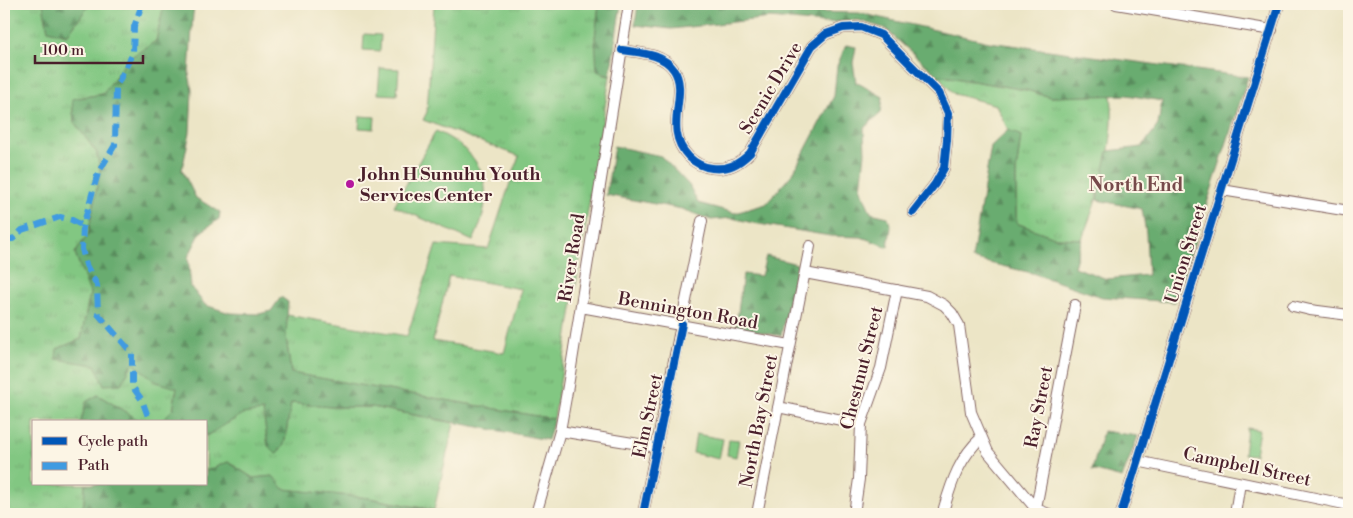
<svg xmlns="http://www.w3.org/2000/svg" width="1353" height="518" viewBox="0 0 1353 518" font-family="'Libre Bodoni',serif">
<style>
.grass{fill:url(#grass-tufts);stroke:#667356;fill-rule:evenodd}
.forest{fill:url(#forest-firs);stroke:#5a664e}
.park{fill:#82c782;stroke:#667356}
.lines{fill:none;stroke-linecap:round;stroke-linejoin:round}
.minor-casing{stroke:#836461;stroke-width:12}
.minor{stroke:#fff;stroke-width:10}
.quiet{stroke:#409be1;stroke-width:6;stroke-dasharray:12 6;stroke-linecap:butt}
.cycleway-casing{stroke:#fcf5e5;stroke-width:11}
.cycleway{stroke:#0057b8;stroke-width:8}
.poi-dot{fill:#b5179e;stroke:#fcf5e5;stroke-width:2}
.labels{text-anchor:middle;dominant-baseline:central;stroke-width:4;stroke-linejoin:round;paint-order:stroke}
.street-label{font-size:18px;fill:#4a1f2b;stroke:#fcf5e5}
.poi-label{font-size:18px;font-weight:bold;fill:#4a1f2b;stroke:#fcf5e5;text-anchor:start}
.neighbourhood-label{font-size:19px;font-weight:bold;fill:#774a4b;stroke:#fcf5e5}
</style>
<defs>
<pattern id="grass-tufts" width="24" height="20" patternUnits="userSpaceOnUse" patternTransform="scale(1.25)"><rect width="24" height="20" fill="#82c782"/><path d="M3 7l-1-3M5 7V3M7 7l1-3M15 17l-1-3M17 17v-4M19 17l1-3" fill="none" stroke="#72aa70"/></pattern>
<pattern id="forest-firs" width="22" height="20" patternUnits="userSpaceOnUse" patternTransform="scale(1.25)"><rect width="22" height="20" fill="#69ac70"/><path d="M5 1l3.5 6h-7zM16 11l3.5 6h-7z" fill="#588b5c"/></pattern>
</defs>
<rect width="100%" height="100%" fill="#fcf5e5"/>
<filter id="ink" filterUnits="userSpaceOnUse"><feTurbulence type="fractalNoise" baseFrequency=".02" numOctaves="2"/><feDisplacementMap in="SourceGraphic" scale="10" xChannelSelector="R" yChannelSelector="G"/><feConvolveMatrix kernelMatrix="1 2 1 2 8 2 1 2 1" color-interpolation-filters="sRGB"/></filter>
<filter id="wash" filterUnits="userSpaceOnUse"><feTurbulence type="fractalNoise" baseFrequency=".0096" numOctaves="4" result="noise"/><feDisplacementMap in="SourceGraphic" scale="20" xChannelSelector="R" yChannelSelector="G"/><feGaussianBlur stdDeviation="1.12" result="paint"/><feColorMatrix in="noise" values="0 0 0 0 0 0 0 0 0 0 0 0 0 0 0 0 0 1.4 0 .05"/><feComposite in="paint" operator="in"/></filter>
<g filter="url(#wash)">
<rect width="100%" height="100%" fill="#ece5c6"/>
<!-- grass -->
<path class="grass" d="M4 4H43L48 30 67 35 90 4H164L156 41 128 59 103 94 72 99 74 122 97 153 100 171 88 235 75 253 90 293 81 339 57 349 133 363 157 382 177 387 173 409 160 422H142L98 395 86 402 81 422H34V484H85L84 503 80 514H4Z
M434 4H599L595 38 604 75 610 76 554 419 291 373 286 337 287 315 407 336 436 245 488 249 519 156 423 120 427 112ZM449 276 521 289 504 353 433 341Z
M937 75 1026 90 1051 97 1111 95C1117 143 1099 194 1082 239L1057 238 1016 223V172L1021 136 1008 130 996 105 954 94Z
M291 403 331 407H372L454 423 434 510 369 498 283 489 273 476 253 478 228 462 206 471V436L243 414 263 410 268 446 276 454 284 445Z"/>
<!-- forest -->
<path class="forest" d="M43 4H90L67 35 48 30Z
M164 4H195L193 14 189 73 192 90 190 132 182 170 196 198 220 212 219 219 201 232 188 257 191 287 205 305 230 313 259 314 271 311 281 297 288 302 286 337 291 373 554 419 548 440 372 407H331L291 403 284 445 276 454 268 446 263 411 243 414 206 436V422H160L173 409 177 388 157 382 133 363 121 384 104 385 95 365 56 359 57 349 81 339 90 293 75 253 88 235 100 171 97 153 74 122 72 99 103 94 128 59 156 41Z
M599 4H621L610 76 597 71 595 38Z
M638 4H758L814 12 859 13 989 42 1248 77 1175 302 1102 297 1032 273 972 259 991 146 1008 130 1021 136 1016 172V223L1057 238 1082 239 1074 267 1107 279 1148 275 1146 233 1142 209 1097 200 1108 151 1142 147 1158 125 1162 101 1127 95 1051 97 1026 90 937 75 884 28 858 20 823 23 770 18 671 29 635 25Z
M846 45 856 47 853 63 856 82 883 97 881 113 864 128 865 153 861 189 871 213 888 217 891 227 888 247 861 237 830 236 753 223 732 218 711 220 682 209 606 195 614 146 661 156 689 185 698 203 735 213 766 204 793 173 834 96 837 66Z
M766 256 797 264 781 335H775L736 327 743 274 761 276Z
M98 395 142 422H81L86 402Z
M1103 431 1138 436 1122 478 1092 470Z
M228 462 253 478 273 476 284 489 369 498 450 514H80L84 503 85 484H206V471Z"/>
<!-- park -->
<path class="park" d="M364 34 381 35 380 51 363 50Z
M380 68 399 69 397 95 378 94Z
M360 116 375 117 374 129 359 128Z
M436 131C487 154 497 192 473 241L394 206Z
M1247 428 1259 430 1255 455 1244 454Z
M696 434 723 439 719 459 693 453Z
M729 439 739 440 736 457 727 455Z"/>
</g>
<g filter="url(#ink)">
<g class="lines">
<!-- minor casing -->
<g class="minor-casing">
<path id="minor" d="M1116 4 1272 30
M622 50C639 53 663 53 674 70 690 94 661 129 689 157 695 163 703 167 712 168 728 170 739 164 750 153L812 46 826 34 843 28 861 27 881 35 939 93 948 113 947 140 944 168 935 184 913 212
M1222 190 1349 211
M805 273 927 296 944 305 952 313 959 325 971 412 988 452 1036 509 1049 514
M1293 306 1310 310 1349 315
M581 307 790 345
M778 407 861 424
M560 431 657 447
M1137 461 1349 505
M944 508C952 481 960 457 981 438
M1035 513 1075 305
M536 514 560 431 568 386 629 4
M643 514 702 221
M757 514 810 246
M854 514 859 479 861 424 881 368 897 290
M1121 514 1279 4
M1235 514 1240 483"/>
</g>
<!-- minor -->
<use href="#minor" class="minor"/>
<!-- quiet -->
<path class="quiet" d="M142 4 134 27 133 53 116 87 115 145 98 173 83 226 82 249 86 265 97 285 98 314 132 353V386L142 400 150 422
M4 239H13L22 230 60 217 72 220 83 226"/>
<!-- cycleway casing -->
<g class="cycleway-casing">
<path id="cycleway" d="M622 50C639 53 663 53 674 70 690 94 661 129 689 157 695 163 703 167 712 168 728 170 739 164 750 153L812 46 826 34 843 28 861 27 881 35 939 93 948 113 947 140 944 168 935 184 913 212
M643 514 682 324
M1121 514 1279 4"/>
</g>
<!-- cycleway -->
<use href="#cycleway" class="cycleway"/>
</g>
</g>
<!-- markers -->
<circle class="poi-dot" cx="350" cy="184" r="5"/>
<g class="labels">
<!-- street labels -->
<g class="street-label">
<text transform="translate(771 88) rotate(-59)">Scenic Drive</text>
<text transform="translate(1186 254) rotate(-73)">Union Street</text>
<text transform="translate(572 258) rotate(-81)">River Road</text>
<text transform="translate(688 311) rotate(10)">Bennington Road</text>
<text transform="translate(862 368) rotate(-76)">Chestnut Street</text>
<text transform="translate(1039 407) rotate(-79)">Ray Street</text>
<text transform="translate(648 416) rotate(-78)">Elm Street</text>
<text transform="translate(759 421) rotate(-79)">North Bay Street</text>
<text transform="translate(1247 467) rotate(12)">Campbell Street</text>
</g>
<!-- poi labels -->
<g class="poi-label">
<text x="360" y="174">John H Sunuhu Youth<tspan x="360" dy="21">Services Center</tspan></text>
</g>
<!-- neighbourhood labels -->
<g class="neighbourhood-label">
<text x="1136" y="185">North End</text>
</g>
</g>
<!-- margin -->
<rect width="1353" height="518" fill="none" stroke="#fcf5e5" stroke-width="20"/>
<!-- legend -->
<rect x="32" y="420" width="175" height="65" fill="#fcf5e5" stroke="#b59f9b"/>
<rect x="42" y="437" width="25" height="8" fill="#0057b8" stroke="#b59f9b"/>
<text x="78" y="446" font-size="15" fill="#4a1f2b">Cycle path</text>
<rect x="42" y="462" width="25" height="8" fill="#409be1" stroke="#b59f9b"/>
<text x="78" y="470" font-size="15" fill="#4a1f2b">Path</text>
<!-- scale -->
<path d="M35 55v8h108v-8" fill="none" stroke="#4a1f2b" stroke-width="2.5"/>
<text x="42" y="55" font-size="15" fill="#4a1f2b" stroke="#fcf5e5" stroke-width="4" paint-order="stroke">100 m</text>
</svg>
